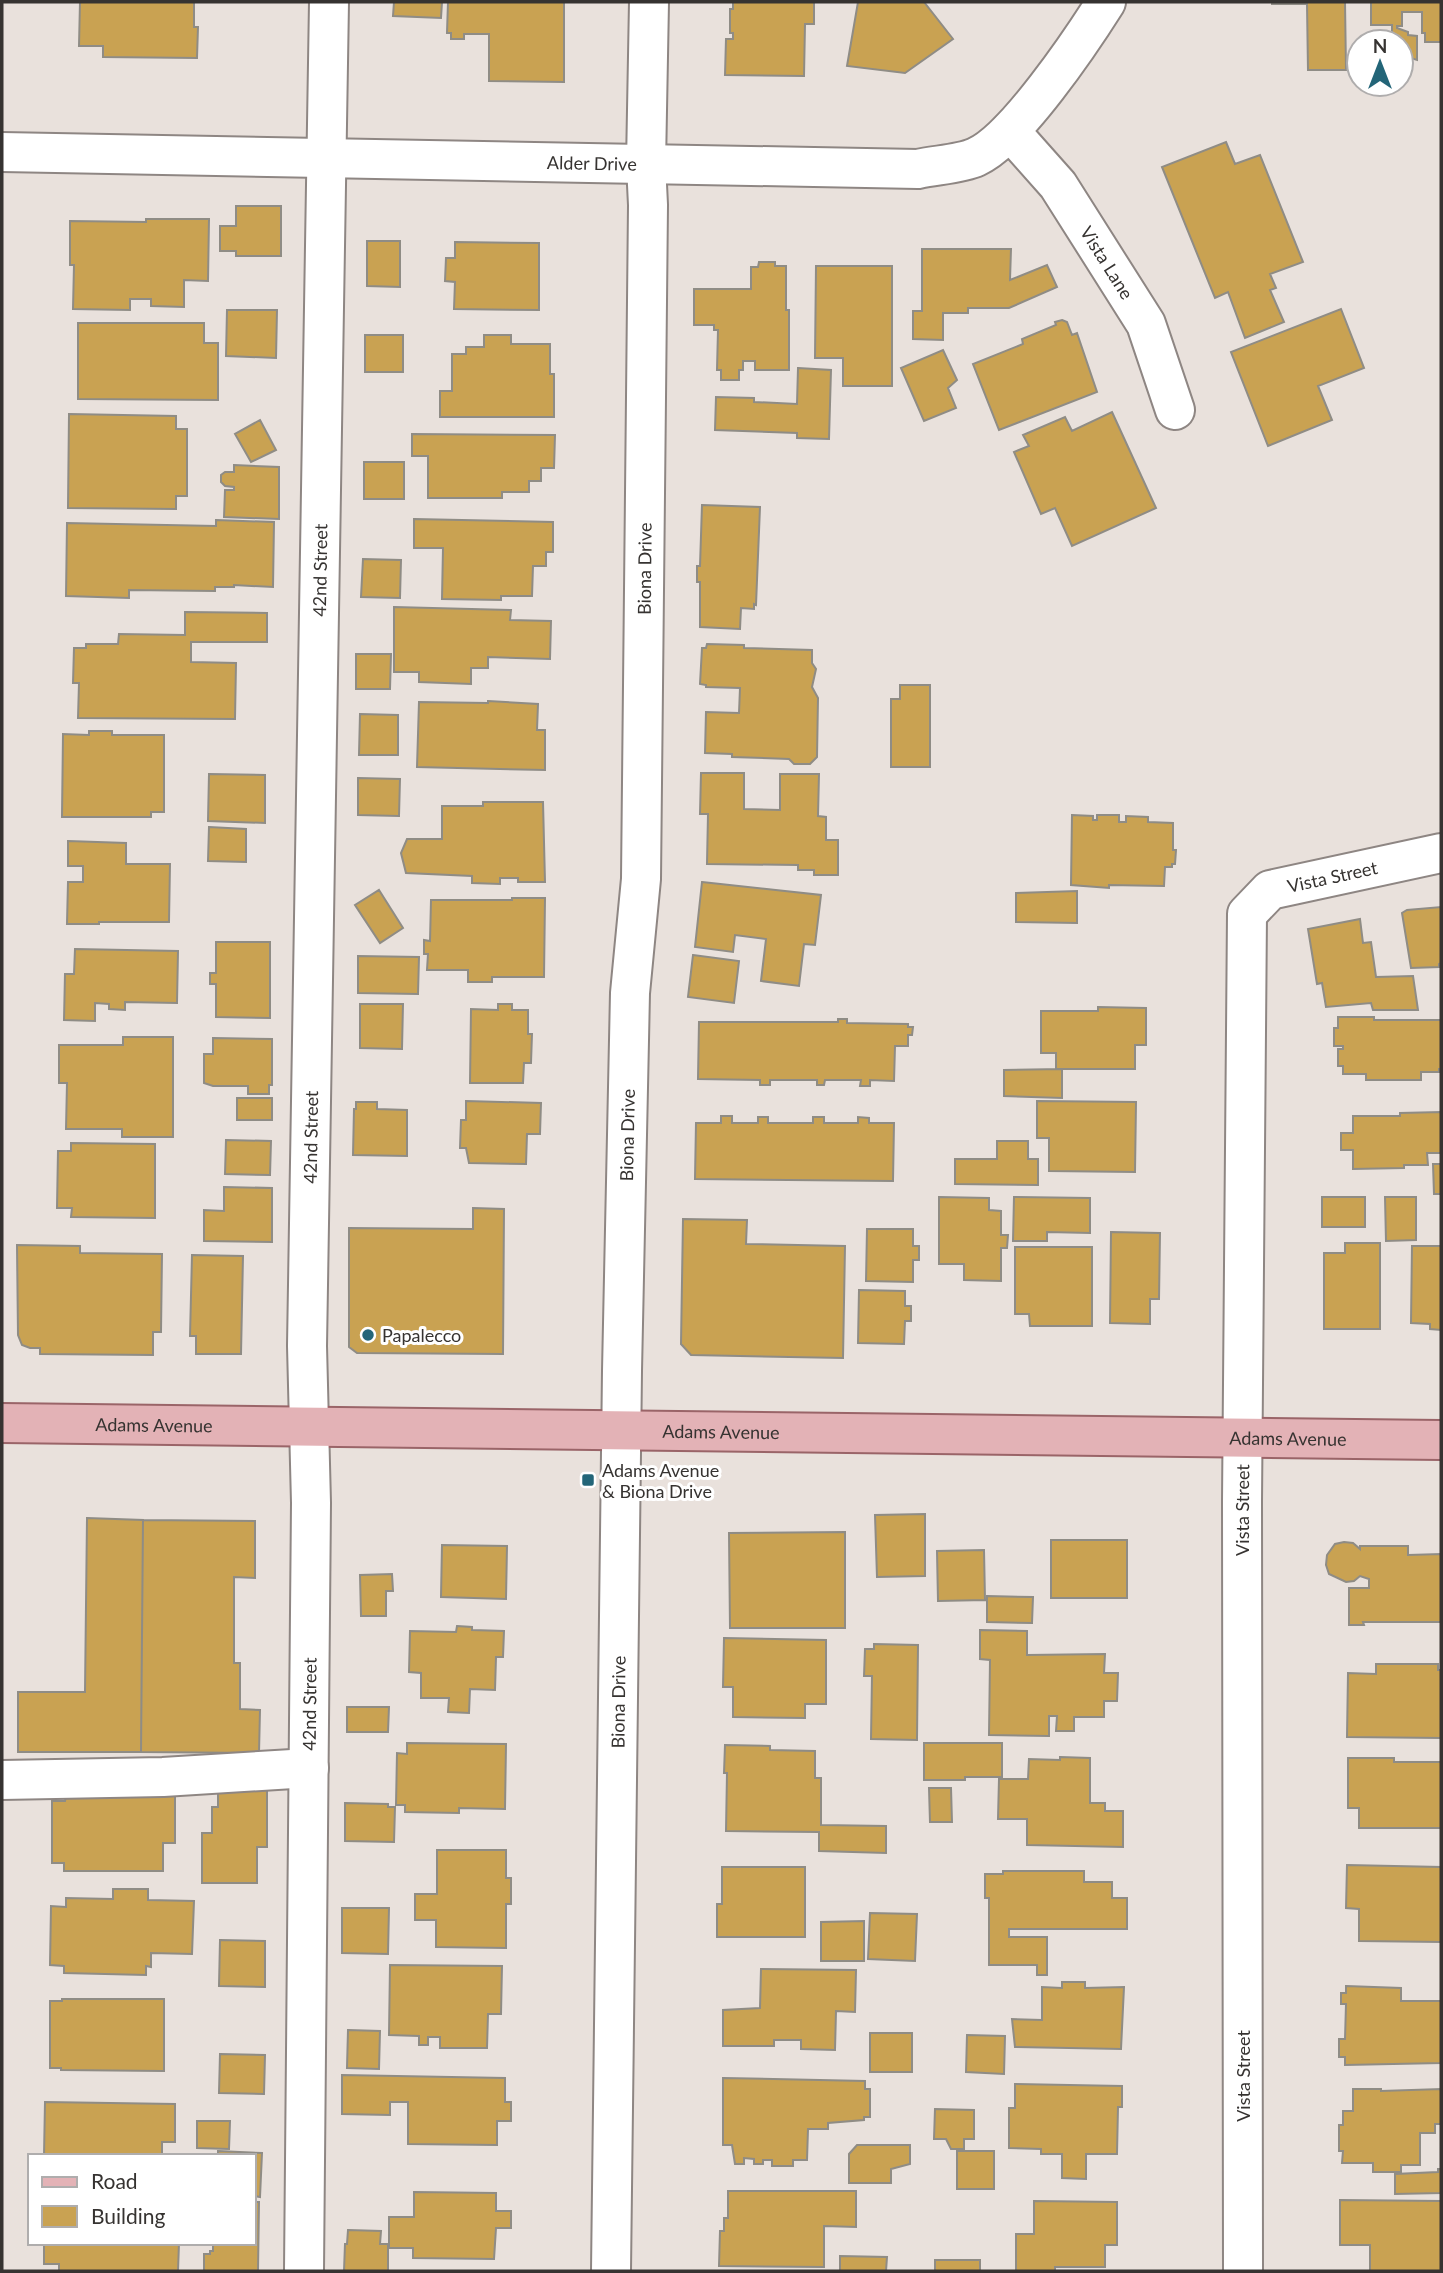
<svg xmlns="http://www.w3.org/2000/svg" width="1443" height="2273" viewBox="0 0 1443 2273" font-family="Lato,sans-serif">
<style>
.building{fill:#c9a252;stroke:#8f8c85;stroke-width:2}
.lines{fill:none;stroke-linecap:round;stroke-linejoin:round}
.minor-casing{stroke:#8e8683;stroke-width:42}
.major-casing{stroke:#9a6468;stroke-width:42}
.minor{stroke:#fff;stroke-width:38}
.major{stroke:#e3b2b6;stroke-width:38}
.poi-dot{fill:#236578;stroke:#fff;stroke-width:2.5}
.labels{text-anchor:middle;dominant-baseline:central;stroke-width:6;stroke-linejoin:round;paint-order:stroke}
.street-label{font-size:18px;fill:#363331;stroke:#fff}
.poi-label{font-size:18px;fill:#363331;stroke:#fff;text-anchor:start}
</style>
<rect width="100%" height="100%" fill="#e9e1dc"/>
<!-- building -->
<path class="building" d="M80 2H194V27H198L197 58 103 57V46H79Z
M394 2H442L441 18 393 16Z
M448 2H564V82L489 81V34H464V39H451V33H447Z
M733 2H814V24H805L804 76 725 75 726 39H733V33H730V9H733Z
M858 2H924L953 39 905 73 847 66Z
M1272 2H1345L1346 70H1308L1307 4H1272Z
M1371 2H1441V42H1425V33H1422V12H1402V26H1397V28L1408 32V35L1417 36V60L1401 55V42H1392V25H1371Z
M1226 142 1235 164 1260 155 1303 262 1270 274 1276 288 1270 290 1284 322 1245 338 1228 292 1215 298 1162 167Z
M236 206H281V256H236V251H220V226H236Z
M146 219H209L208 281 184 280V307L151 306V299H130V310L73 309 74 265H70V221L146 222Z
M367 241H400V287L367 286Z
M455 242 539 243V310L454 309 455 282 445 281 446 258H455Z
M922 249H1011L1010 280 1047 265 1057 287 1009 308H968V313H943V340L913 339V311H922Z
M759 262H775V266H786V310H789V370H755V361H743V370H739V380H721V370H717L718 330H714V325H694V289H751V267H758Z
M816 266H892V386H843V358H815Z
M1341 309 1364 368 1318 386 1332 420 1268 446 1231 352Z
M227 310H277L276 358 226 356Z
M1062 320 1067 322 1072 335 1077 333 1097 392 999 430 973 364 1023 344 1022 339 1056 325 1055 322Z
M78 323H204V343H218V400L78 399Z
M365 335H403V372H365Z
M484 335H511V344H550V374H554V417H440V391H452V354H466V347H484Z
M943 350 957 380 948 388 956 408 924 421 901 368Z
M798 368 831 370 829 439 797 438V433L715 430 716 397 754 398V402L797 404Z
M1112 412 1156 508 1072 546 1055 508 1041 514 1014 452 1029 446 1023 435 1065 417 1072 431Z
M69 414 176 416V429H187V496H176V509L68 508Z
M260 420 276 450 251 462 235 434Z
M412 434 555 435 554 468H541V481H529V492H502V498H428V456H412Z
M364 462H404V499H364Z
M234 465 279 467V519L224 517 225 490H234V487L225 486 221 482V475L225 472H234Z
M702 505 760 507 756 605 754 604V609L741 608 740 629 700 627V582H697V566H700Z
M414 519 553 522V552H546V566H533L532 596H501V600L442 599 443 548H414Z
M216 520 274 522 273 587 234 585V587H215V591L129 590V598L66 596 67 523 216 526Z
M363 559 401 560 400 598 361 597Z
M394 607 511 610 510 620 551 621 550 659 488 657V668H471V684L419 682V672H394Z
M185 612 267 613V642H191V662L236 663 235 719 78 718 79 683H73L74 648H86V644H118L119 634 185 635Z
M707 644 744 645V648L812 650V663L816 669 812 687 818 698 817 757 810 764H794L789 759 732 757V754L705 753 706 712 739 713 740 688 706 687V685L700 684 702 648H706Z
M356 654H391L390 689H356Z
M900 685H930V767H891V699H900Z
M488 701 538 704 537 730H545V770L417 767 419 702 488 703Z
M360 714 398 715V755H359Z
M89 731H112V735H164V812H151V817H62L63 734 89 735Z
M701 773H744V809L780 810V774H819L818 816 826 817V840H838V875H814V870H798V865L707 864 708 814H700Z
M209 774 265 775V823L208 821Z
M358 778 400 779 399 816 358 815Z
M483 802H543L545 882H518V878H500V884L472 883V876L406 873 401 853 407 839H442V806H483Z
M1072 815 1093 816V820H1097V815H1119V822H1126V816L1148 817V822L1173 823V850H1176L1175 864H1172V867H1165L1164 886 1109 885V888L1071 885Z
M209 827 246 829V862L208 861Z
M68 841 126 843V864H170L169 922H99V924H67L68 882H83V866H68Z
M702 882 821 895 815 945 804 944 799 986 761 981 766 939 735 935 733 952 695 947Z
M379 890 403 928 380 943 355 905Z
M1077 891V923L1016 922V893Z
M512 898H545L544 977H492V982H468V970H427L428 954H424V940L430 941 431 900H512Z
M1441 907V963L1439 964V967L1411 968 1402 913 1407 910Z
M1360 919 1363 943 1371 942 1376 977 1413 976 1418 1010H1373L1371 1003 1326 1007 1322 983 1317 984 1308 929Z
M216 942H270V1018L216 1017V984H210V973H216Z
M75 949 178 951 177 1003 125 1002V1010L109 1009V1004L95 1003V1021L64 1020 65 974H74Z
M693 955 739 961 734 1003 688 997Z
M358 956 419 957 418 994 358 993Z
M360 1004H403L402 1049 360 1048Z
M498 1004H512V1010H528V1034H532L531 1063H524L523 1083H470L471 1009 498 1010Z
M1098 1007 1146 1008V1045H1135V1069H1056V1053H1041V1011H1098Z
M1338 1017H1374V1020H1441V1069H1439V1072H1421V1080H1366V1074H1343V1066H1338V1049H1343V1046H1334V1028H1338Z
M838 1019H847V1023L908 1024V1027H913L912 1035H908V1046H895L894 1081 870 1080V1086H860L861 1080H825L824 1085H817V1080H770V1085H760V1080L698 1079 699 1022H838Z
M123 1037H173V1137H122V1129H66L67 1083H59V1045H123Z
M213 1038 272 1039V1085H269V1094H248V1086H213L204 1083V1054H213Z
M1062 1069V1098L1004 1096V1070Z
M237 1098H272V1120H237Z
M466 1101 541 1103 540 1134H527L526 1164 469 1163 466 1148H460L461 1120H466Z
M1037 1101 1136 1102 1135 1172 1049 1171V1138H1037Z
M356 1102H377V1109L407 1110V1156L353 1155 354 1109H356Z
M1441 1112V1153H1427L1428 1165H1404V1168L1353 1169V1150H1341V1133H1353V1116H1400V1113Z
M721 1116H732V1123H758V1117H768V1123H813V1117H824V1123H858V1117L869 1118V1123H894L893 1181 695 1179 696 1123H721Z
M226 1140 271 1141 270 1175 225 1174Z
M997 1141H1028V1159H1038V1185L955 1184V1159H997Z
M71 1143 155 1144V1218L71 1217 72 1208H57L58 1151H71Z
M1433 1164H1441V1194H1434Z
M224 1187 272 1188V1242L204 1241V1210L224 1211Z
M939 1197 989 1198V1210L1001 1211V1235H1008L1007 1248H1001V1281L964 1280V1264H939Z
M1014 1197 1090 1198V1233L1047 1232V1241H1013Z
M1322 1197H1365V1227H1322Z
M1385 1197H1416V1240L1386 1241Z
M473 1208 504 1209 503 1354 357 1353 349 1347V1228L473 1229Z
M683 1219 747 1220 746 1244 845 1246 843 1358 691 1355 681 1344Z
M867 1229H913V1246H919V1260H913V1282L866 1281Z
M1111 1232 1160 1233 1159 1299H1150V1324L1110 1323Z
M1345 1243H1380V1329H1324V1253H1345Z
M17 1245 80 1246V1253L162 1254 161 1332H153V1355L40 1354V1348H30L22 1345 18 1335Z
M1412 1246H1441V1330L1430 1329V1324L1411 1323Z
M1015 1247H1092V1326H1030L1029 1314H1015Z
M192 1255 243 1256 241 1354H196V1336H190Z
M859 1290 905 1291V1306H911V1321H905L904 1344 858 1343Z
M925 1514V1576L877 1577 875 1515Z
M87 1518 143 1520 141 1752H18V1692H85Z
M143 1520 255 1521V1578L234 1577V1663H240V1709L260 1710 259 1753 141 1752Z
M845 1532V1628H730L729 1533Z
M1051 1540H1127V1598H1051Z
M1344 1542 1353 1543 1360 1549V1546H1408V1555L1441 1554V1622H1363L1364 1625H1349V1588H1369V1579L1360 1576 1354 1581 1346 1582 1329 1574 1326 1565 1327 1555 1335 1544Z
M442 1545 507 1546 506 1599 441 1597Z
M984 1550 985 1600 938 1601 937 1551Z
M392 1574 393 1591H386V1616H361L360 1575Z
M987 1596 1033 1597 1032 1623 987 1622Z
M457 1626 472 1627V1630L504 1631 503 1657H496L495 1690 470 1689 469 1713 448 1712 449 1698H421V1673L409 1672 410 1631 456 1632Z
M980 1630 1027 1631V1655L1105 1654 1104 1673H1118L1117 1701H1104V1717H1074V1731H1056L1057 1716H1049V1736L989 1735 990 1660 980 1659Z
M724 1638 826 1640V1704H805V1718L733 1717V1687H723Z
M874 1644 918 1645 917 1740 871 1739 872 1676H864L865 1649H874Z
M1376 1664H1438V1670H1441V1738L1347 1737 1348 1673 1376 1674Z
M347 1707H389L388 1732H347Z
M407 1743 506 1744 505 1809 459 1808V1813L405 1812V1805H396L397 1753 407 1754Z
M924 1743H1002V1777H965V1780H924Z
M725 1745 770 1746V1750L815 1751V1778H821V1825L886 1826V1853L819 1851V1832L726 1831 727 1773H724Z
M1060 1757 1090 1758V1803H1105V1811H1123V1847L1027 1845V1819H998L999 1779H1028L1029 1759 1060 1760Z
M1348 1758H1394V1762H1441V1828H1359V1808H1348Z
M929 1788H951L952 1822H930Z
M218 1789H267V1847H257V1883H202V1833H212V1807H218Z
M66 1795H175V1843H163V1871H64V1863H52V1801H65Z
M345 1803 388 1804V1807H395L394 1842 345 1841Z
M437 1850H506V1878H511V1904H506V1948L436 1947V1920H415V1894H437Z
M1347 1865 1441 1867V1942L1359 1941V1909L1346 1908Z
M722 1867H805V1937H717V1904H722Z
M1003 1871H1084V1882H1112V1898H1127V1929H1009V1937H1047V1975H1037V1965H989V1898H985V1874H1003Z
M113 1889H148V1900L194 1901 192 1954 151 1953V1967L146 1966V1975L64 1973V1966L50 1965 51 1906 66 1907V1898L113 1899Z
M342 1908H389L388 1954 342 1953Z
M870 1913 917 1914 915 1961 868 1959Z
M864 1921V1961H821V1922Z
M220 1940 265 1941V1987L219 1986Z
M390 1965 502 1966 501 2014H488L487 2048H440V2037H428V2045H419V2036L389 2035Z
M761 1969 856 1970 855 2012 836 2011 835 2050 801 2049V2040H774V2046H723V2010L760 2008Z
M1062 1982H1085V1988L1124 1987 1121 2049 1015 2047 1012 2019 1042 2020V1987L1062 1988Z
M1346 1986 1401 1988V2001H1441V2063L1345 2065V2057H1339V2039H1345L1346 2004H1341V1993H1346Z
M62 1999H164V2071L61 2070V2068H50V2001H62Z
M348 2030 380 2031 379 2069 347 2068Z
M870 2033H912V2072H870Z
M967 2035 1005 2036 1004 2074 966 2072Z
M220 2054 265 2055 264 2094 219 2093Z
M342 2075 505 2078V2102H511V2121H497V2145L408 2144V2102H390V2115L342 2114Z
M723 2078 865 2081V2089H870V2117H864V2120L828 2123V2129H808L807 2160H793V2166H772V2160H763V2164H754V2159L744 2158V2164H735L732 2145H723Z
M1015 2084 1122 2086V2107H1118L1117 2154H1086V2179L1062 2178V2154H1041V2149L1009 2148V2108H1015Z
M1353 2089H1381V2091L1441 2089V2124H1435V2133H1420V2165H1401V2172H1373V2163H1342L1343 2151H1339V2125H1343V2111H1353Z
M45 2102 175 2104V2142H162V2156H44Z
M935 2109 974 2110V2139H964V2149H951L946 2139H934Z
M197 2121H230L229 2149 197 2148Z
M857 2145H910V2164L891 2169V2183H849V2154Z
M218 2151 262 2153 260 2197 254 2196V2156H218Z
M957 2151H994V2189H957Z
M1438 2169H1441V2193L1395 2194V2174L1438 2172Z
M728 2191H856V2227L824 2226V2267L719 2266 720 2231H724V2218H728Z
M414 2192 496 2193V2211H511V2228H496L494 2259 413 2258V2248H389V2217H414Z
M1340 2200 1441 2201V2271H1370V2245H1340Z
M1034 2201 1117 2202V2245H1105V2267H1055V2271H1016V2234H1034Z
M254 2202H259L258 2271H204V2254H210V2251H213V2243H254Z
M348 2230 381 2231 380 2244H388V2271H344L345 2244H347Z
M44 2243H179L178 2271H59V2264H44Z
M840 2256 887 2257 886 2271H840Z
M935 2260H980V2271H935Z"/>
<g class="lines">
<!-- minor casing -->
<g class="minor-casing">
<g id="minor">
<path id="s1" d="M1010 131 1058 185 1146 324 1175 410"/>
<path id="s2" d="M2 152 918 169C935 165 961 164 976 157 1015 140 1082 40 1106 2"/>
<path d="M2 1780 163 1777 309 1768"/>
<path id="s3" d="M304 2271 311 1503 307 1346 329 2"/>
<path id="s4" d="M611 2271 622 1371 630 993 641 879 648 205 646 164 649 2"/>
<path id="s5" d="M1243 2271 1242 1501 1247 914 1270 890 1441 853"/>
</g>
</g>
<!-- major casing -->
<g class="major-casing">
<g id="major">
<path id="s6" d="M2 1423 1441 1440"/>
</g>
</g>
<!-- minor -->
<use href="#minor" class="minor"/>
<!-- major -->
<use href="#major" class="major"/>
</g>
<!-- markers -->
<g class="poi-dot">
<circle cx="368" cy="1335" r="7"/>
<rect x="581" y="1473" width="14" height="14" rx="3.5"/>
</g>
<g class="labels">
<!-- street labels -->
<g class="street-label">
<text stroke="none"><textPath href="#s2" startOffset="590">Alder Drive</textPath></text>
<text stroke="none"><textPath href="#s1" startOffset="164">Vista Lane</textPath></text>
<text stroke="none"><textPath href="#s3" startOffset="1701">42nd Street</textPath></text>
<text stroke="none"><textPath href="#s4" startOffset="1703">Biona Drive</textPath></text>
<text stroke="none"><textPath href="#s5" startOffset="1454">Vista Street</textPath></text>
<text stroke="none"><textPath href="#s4" startOffset="1136">Biona Drive</textPath></text>
<text stroke="none"><textPath href="#s3" startOffset="1134">42nd Street</textPath></text>
<text stroke="none"><textPath href="#s6" startOffset="152">Adams Avenue</textPath></text>
<text stroke="none"><textPath href="#s6" startOffset="719">Adams Avenue</textPath></text>
<text stroke="none"><textPath href="#s6" startOffset="1286">Adams Avenue</textPath></text>
<text stroke="none"><textPath href="#s5" startOffset="761">Vista Street</textPath></text>
<text stroke="none"><textPath href="#s3" startOffset="567">42nd Street</textPath></text>
<text stroke="none"><textPath href="#s4" startOffset="569">Biona Drive</textPath></text>
<text transform="translate(1243 2076) rotate(-90)">Vista Street</text>
</g>
<!-- poi labels -->
<g class="poi-label">
<text x="382" y="1335">Papalecco</text>
<text x="602" y="1470">Adams Avenue<tspan x="602" dy="21">&amp; Biona Drive</tspan></text>
</g>
</g>
<!-- border -->
<rect width="1443" height="2273" fill="none" stroke="#363331" stroke-width="7"/>
<!-- legend -->
<rect x="28" y="2154" width="228" height="91" fill="#ffffff" stroke="#afadad" stroke-width="2"/>
<rect x="42" y="2177" width="35" height="10" fill="#e3b2b6" stroke="#afadad" stroke-width="2"/>
<text x="91" y="2189" font-size="21" fill="#363331">Road</text>
<rect x="42" y="2206" width="35" height="21" fill="#c9a252" stroke="#afadad" stroke-width="2"/>
<text x="91" y="2224" font-size="21" fill="#363331">Building</text>
<!-- north arrow -->
<g transform="translate(1380 63)"><circle r="33" fill="#ffffff" stroke="#afadad" stroke-width="2"/>
<path d="M0-5L12 26L0 18L-12 26Z" fill="#236578"/>
<text y="-10" font-size="19" font-weight="bold" text-anchor="middle" fill="#363331">N</text>
</g>
</svg>
